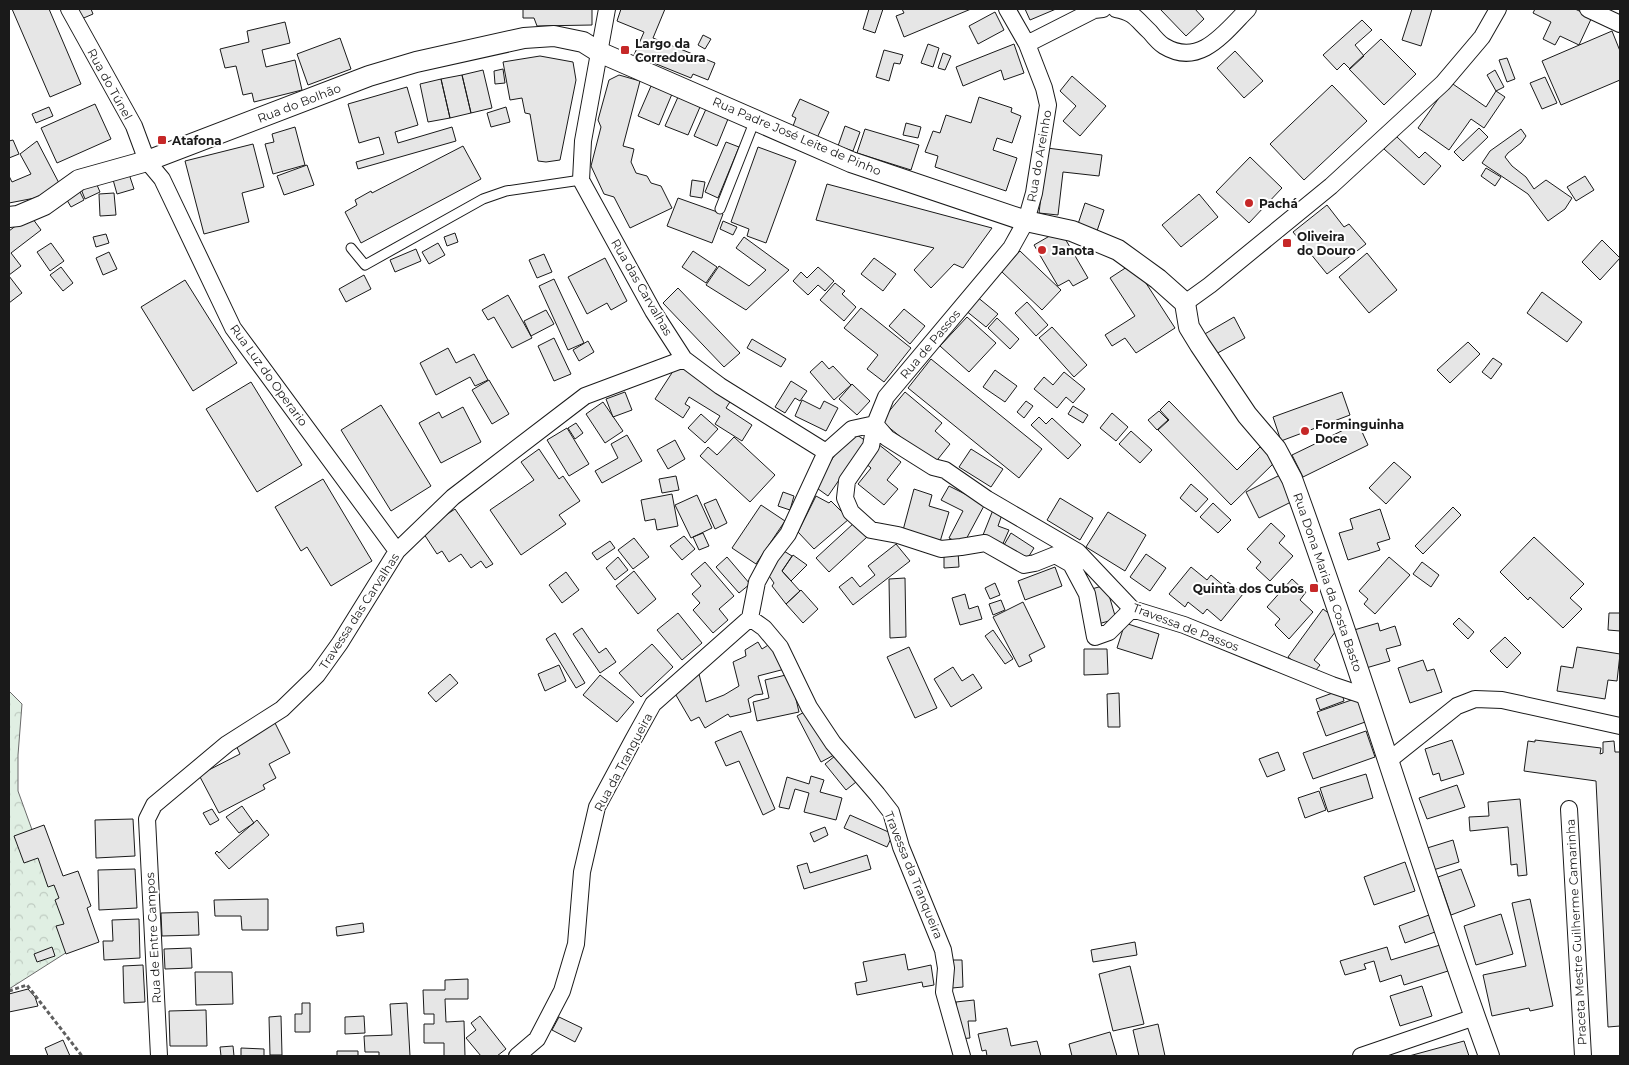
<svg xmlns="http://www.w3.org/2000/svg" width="1629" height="1065" viewBox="0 0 1629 1065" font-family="Montserrat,sans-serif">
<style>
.forest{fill:url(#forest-crowns);stroke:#6a6a6a}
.building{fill:#e6e6e6;stroke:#1a1a1a}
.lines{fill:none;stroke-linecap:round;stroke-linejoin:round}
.service-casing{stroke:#1a1a1a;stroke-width:11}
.minor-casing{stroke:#1a1a1a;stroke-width:18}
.tertiary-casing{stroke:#1a1a1a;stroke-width:22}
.path{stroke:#5f5f5f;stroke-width:3;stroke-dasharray:4 2.5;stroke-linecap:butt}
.service{stroke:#fff;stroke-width:9}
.minor{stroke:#fff;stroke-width:16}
.tertiary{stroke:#fff;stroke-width:20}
.poi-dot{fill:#c62828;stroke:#fff;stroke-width:2}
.labels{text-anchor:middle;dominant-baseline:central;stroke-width:4;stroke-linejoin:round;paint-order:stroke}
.poi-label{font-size:12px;font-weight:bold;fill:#1a1a1a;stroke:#fff;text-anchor:start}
.street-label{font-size:12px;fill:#1a1a1a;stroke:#fff}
</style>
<defs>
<pattern id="forest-crowns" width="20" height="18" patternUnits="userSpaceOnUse" patternTransform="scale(1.25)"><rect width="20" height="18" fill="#e0efe3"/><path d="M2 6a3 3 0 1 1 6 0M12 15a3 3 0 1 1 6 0" fill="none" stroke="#c0ccc2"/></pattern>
</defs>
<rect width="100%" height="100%" fill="#fff"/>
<!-- forest -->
<path class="forest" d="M9 691 22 704 18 755V791L35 838 86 940 9 989Z"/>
<!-- building -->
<path class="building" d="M12 9H49L81 84 50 97Z
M74 9H91L93 14 79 20Z
M523 9H592V25L537 26 534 18H523Z
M621 9H665L653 38 715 63 708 80 693 74 691 78 634 55 644 32 617 21Z
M869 9H883L875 33 863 29Z
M902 9H971L904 37 896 16 904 13Z
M1025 9H1056L1030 20Z
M1160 9H1195L1204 19 1186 36Z
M1412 9H1432L1421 46 1402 40Z
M1535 9H1575L1592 17 1579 45 1560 36 1555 45 1543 39 1551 22 1533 13Z
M995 12 1004 30 978 44 969 26Z
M1362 20 1372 30 1355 45 1364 56 1350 69 1344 63 1337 70 1323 55Z
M285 22 290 43 262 50 266 67 295 60 302 90 254 102 252 93 243 95 236 66 225 68 220 49 249 42 247 31Z
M1612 31 1620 51V80L1561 105 1542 61Z
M703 35 711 39 705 49 698 45Z
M340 38 351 69 308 85 297 54Z
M1381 39 1416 74 1384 105 1349 69Z
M928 44 939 48 933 67 921 63Z
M1014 44 1024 73 1004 80 1001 70 963 86 956 67Z
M884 50 903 55 900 64 894 63 889 81 876 77Z
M1235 51 1263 81 1244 98 1217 68Z
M943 53 951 56 945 70 938 68Z
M540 56 573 62 576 80 560 160 546 162 538 161 530 114 525 113 522 98 510 100 503 62Z
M1507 58 1515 79 1507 82 1499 60Z
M503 69 505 83 495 84 494 71Z
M483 70 492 108 471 113 462 75Z
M1495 70 1504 87 1496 91 1487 75Z
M462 75 471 113 450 118 441 79Z
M619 75 640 81 623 146 634 149 631 162 636 173 647 176 651 183 661 186 672 208 630 228 614 197 604 194 591 166 601 127 598 120 609 80Z
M1072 76 1106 106 1080 136 1063 121 1076 106 1060 91Z
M1545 77 1557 103 1542 109 1530 83Z
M441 79 450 118 428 122 420 84Z
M1450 82 1486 107 1496 91 1505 97 1484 128 1471 119 1449 150 1418 128Z
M1332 85 1367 121 1304 180 1270 144Z
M651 86 672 94 659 125 638 116Z
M407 87 418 125 395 132 398 143 452 127 456 141 358 169 356 162 384 154 379 137 359 143 348 104Z
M678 97 700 107 688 135 665 126Z
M979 97 1012 108 1011 112 1021 116 1012 143 997 138 993 150 1017 158 1006 191 935 167 938 156 925 152 933 131 940 133 946 115 971 123Z
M800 99 829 112 817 138 793 126 796 118 792 116Z
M95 104 111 139 57 163 41 128Z
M49 107 53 116 36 123 32 114Z
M506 107 510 122 491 127 487 113Z
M706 109 728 119 717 146 694 136Z
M906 123 921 127 918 138 903 135Z
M845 126 860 132 853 151 838 146Z
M295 127 305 165 273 174 265 144 274 142 272 134Z
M1479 128 1488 137 1463 161 1454 152Z
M865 129 919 145 911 170 857 153Z
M1521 129 1526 136 1521 143 1508 153 1505 157 1512 166 1526 177 1534 189 1546 180 1572 198 1565 209 1548 221 1528 194 1482 163 1490 151Z
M1396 136 1419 158 1425 152 1441 166 1424 185 1384 149Z
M13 140 19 154 9 158V141Z
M37 141 60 185 35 198 9 203V176L12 182 31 174 20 154Z
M726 142 739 147 718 198 705 192Z
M253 144 264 187 242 193 249 222 204 234 185 161Z
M463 146 481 179 361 243 345 212 357 205 355 200 371 191 372 193Z
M758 147 796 161 766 243 747 236 749 229 731 222Z
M1047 148 1102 155 1099 176 1063 172 1058 215 1039 213Z
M1250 157 1282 188 1249 223 1216 192Z
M307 165 314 185 284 195 277 176Z
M1486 168 1501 177 1495 186 1481 176Z
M128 171 134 189 117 194 112 176Z
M1585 176 1594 190 1576 201 1567 187Z
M94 178 100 192 85 199 79 184Z
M692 180 705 182 702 198 690 196Z
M827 184 992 228 963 268 954 264 931 288 914 270 934 248 816 220Z
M78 188 84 200 71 207 64 195Z
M114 193 116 215 100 216 99 194Z
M1199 194 1218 217 1181 247 1162 225Z
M678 198 723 214 712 243 667 226Z
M1085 203 1104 210 1097 231 1078 224Z
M1327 205 1344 227 1349 224 1366 244 1327 274 1293 232Z
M30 215 41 230 11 253 21 266 9 275V231Z
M723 221 737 227 733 235 720 229Z
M1060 230 1088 278 1073 286 1069 280 1058 286 1034 245Z
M455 233 458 242 447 246 444 237Z
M106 234 109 243 96 247 93 237Z
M744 237 789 270 746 310 706 285 719 266 749 286 766 270 736 248Z
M1602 240 1620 258 1600 280 1582 262Z
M51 243 64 261 50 271 37 252Z
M438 243 445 255 429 264 422 252Z
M416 249 421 261 395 272 390 260Z
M693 251 717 267 706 283 682 267Z
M1020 251 1061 290 1042 310 1001 271Z
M109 252 117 269 103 275 96 258Z
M1367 253 1397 290 1369 313 1339 277Z
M544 254 552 272 537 278 529 260Z
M605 258 627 301 611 310 607 303 587 314 568 277Z
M874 258 896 274 883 291 861 274Z
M1133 263 1175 328 1136 353 1125 338 1112 346 1105 335 1135 316 1110 278Z
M61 267 73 283 63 291 50 275Z
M818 267 834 281 825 291 818 285 808 295 793 281 801 272 807 278Z
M364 275 371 289 346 302 339 289Z
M9 276 22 293 9 303Z
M554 279 584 343 568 350 539 286Z
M185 280 237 363 193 391 141 307Z
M835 283 845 291 842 294 856 307 844 321 820 300Z
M678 288 740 353 724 367 663 303Z
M1542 292 1582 322 1567 342 1527 313Z
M508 295 532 338 512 348 494 317 488 320 482 310Z
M976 296 998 314 986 327 965 310Z
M1027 302 1048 325 1036 336 1015 313Z
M861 308 911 348 884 382 867 369 878 355 844 328Z
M904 309 925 326 910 344 889 326Z
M546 310 554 324 531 336 524 321Z
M967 317 996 343 969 372 940 346Z
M1234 317 1245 338 1214 355 1203 335Z
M997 318 1019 339 1010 349 988 328Z
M1052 327 1087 365 1074 377 1039 338Z
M554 338 571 374 554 381 538 346Z
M752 339 786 359 781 367 747 348Z
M588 341 594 352 579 361 573 350Z
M1468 342 1480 354 1450 383 1437 370Z
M448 348 456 363 474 354 488 380 475 386 470 377 436 395 420 363Z
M1493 358 1502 364 1491 379 1482 372Z
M931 359 1042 449 1019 478 908 388Z
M822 361 829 369 833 366 851 385 834 400 810 372Z
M679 362 733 397 726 408 752 425 742 441 715 424 720 416 689 397 685 404 690 407 683 418 655 399Z
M995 370 1017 386 1005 402 983 387Z
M1064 372 1085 389 1073 403 1066 397 1057 408 1034 389 1044 377 1053 385Z
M489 380 509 414 492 424 472 390Z
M791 381 807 391 800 401 795 398 785 413 775 407Z
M251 382 302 465 257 492 206 409Z
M852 384 870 401 857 415 839 399Z
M625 392 632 410 613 417 606 399Z
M905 392 942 423 935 431 950 444 934 464 881 421Z
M1342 392 1350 415 1281 441 1273 417Z
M802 400 820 409 824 401 838 408 826 431 795 416Z
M1026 401 1033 406 1024 418 1017 412Z
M1169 401 1237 470 1260 447 1275 462 1231 505 1158 430 1169 420 1160 410Z
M603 402 623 431 605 443 586 414Z
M381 405 431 486 391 511 341 430Z
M1073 406 1088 415 1083 423 1068 414Z
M463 407 481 442 441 463 419 423 439 412 442 418Z
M1159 411 1168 420 1157 430 1148 420Z
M1112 413 1128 427 1116 441 1100 428Z
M701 414 718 429 705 443 688 428Z
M1039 417 1046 424 1052 418 1081 445 1068 459 1031 425Z
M576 423 583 433 575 439 568 428Z
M1358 423 1368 445 1303 477 1292 455Z
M567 428 589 464 569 476 547 440Z
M851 431 866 441 828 496 814 486Z
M1131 431 1152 450 1140 463 1119 444Z
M627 435 642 461 602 483 595 471 618 458 611 444Z
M734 437 775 475 750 502 700 456 708 447 717 455Z
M675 440 685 459 668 469 657 450Z
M878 444 901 462 887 480 898 489 884 505 858 484 871 468 864 462Z
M539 449 559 479 563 476 580 501 559 515 566 524 521 555 490 510 534 480 521 462Z
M971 449 1003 469 991 487 959 467Z
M1394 462 1411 477 1386 504 1369 488Z
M1280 475 1293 501 1259 518 1246 492Z
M676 476 679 490 662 493 659 479Z
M323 479 372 561 331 586 307 547 301 551 275 507Z
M1191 484 1208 499 1196 512 1180 498Z
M949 486 985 504 963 545 949 538 963 511 941 500Z
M914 489 932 495 929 506 949 512 939 545 902 534Z
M783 492 794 496 790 510 778 506Z
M672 494 678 526 657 530 655 519 645 521 641 500Z
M697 495 712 528 691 538 675 505Z
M816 496 829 503 831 501 849 519 814 549 798 532Z
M1060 498 1093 518 1080 540 1047 520Z
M716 499 727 523 715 529 704 504Z
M1213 503 1231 520 1218 533 1200 517Z
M761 505 785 521 756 564 732 548Z
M995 505 1004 509 998 526 1009 530 1001 548 981 540Z
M1453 507 1461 515 1423 554 1415 546Z
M455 509 493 564 486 568 481 561 471 568 461 554 449 562 442 551 437 554 422 531Z
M1380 509 1390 539 1377 543 1380 550 1348 560 1339 533 1353 529 1350 519Z
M1108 512 1146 535 1125 571 1086 547Z
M854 523 867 537 829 572 816 558Z
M1271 523 1285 536 1279 543 1293 556 1270 581 1256 568 1261 562 1247 549Z
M703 533 709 546 699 550 693 537Z
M1011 533 1034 548 1024 564 1001 550Z
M684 536 695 549 682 560 670 546Z
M1534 537 1584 584 1570 598 1582 609 1563 628 1530 597 1528 600 1500 572Z
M634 538 649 557 633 569 618 550Z
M610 541 615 548 597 560 592 553Z
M896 544 910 561 853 605 839 587 852 577 860 587 875 575 868 566Z
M779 548 792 556 782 571 800 591 786 604 772 586 774 583 765 570Z
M958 551 959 567 944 568V552Z
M1146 554 1166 568 1150 591 1130 577Z
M793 555 807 565 791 581 782 571Z
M618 557 628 570 615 580 606 568Z
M727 557 750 584 739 593 716 567Z
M1389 557 1410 575 1375 614 1364 604 1368 599 1359 591Z
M705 562 734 596 719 609 728 620 713 633 693 610 700 603 692 594 701 586 691 574Z
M1422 562 1439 575 1431 587 1413 574Z
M1055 567 1062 586 1025 600 1018 581Z
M1191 567 1207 580 1211 575 1224 586 1228 582 1243 594 1221 621 1207 609 1203 614 1188 602 1185 607 1169 594Z
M634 571 656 599 638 614 616 586Z
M566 572 579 590 562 603 549 585Z
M905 578 906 637 890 638 889 579Z
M1292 579 1306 592 1300 600 1313 612 1289 639 1275 625 1280 619 1267 607Z
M995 583 1000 595 990 599 985 588Z
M1106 585 1116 619 1098 624 1088 590Z
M801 590 818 609 803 623 786 604Z
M965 594 969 609 978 606 982 619 960 625 952 598Z
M1001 600 1005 610 993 615 989 604Z
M1023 602 1045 647 1029 655 1032 661 1019 667 993 617Z
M1323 609 1342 623 1314 660 1320 665 1312 675 1288 657Z
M678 613 702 643 682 660 657 630Z
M1609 613H1620V631L1608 630Z
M1459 618 1474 632 1468 639 1453 624Z
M1125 623 1159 634 1152 659 1117 648Z
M1378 623 1380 631 1395 626 1401 645 1386 649 1390 661 1366 668 1354 630Z
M582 628 599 653 606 648 616 662 600 673 573 634Z
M993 630 1013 659 1005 664 985 636Z
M555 633 585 683 576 688 546 639Z
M1505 637 1521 653 1507 668 1490 651Z
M758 642 762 649 773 642 785 669 758 676 763 694 755 695 748 699 751 712 730 717 728 714 705 728 699 717 691 721 673 690 699 674 706 702 724 695 739 686 733 662 746 656 745 650Z
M652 644 673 667 641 697 619 673Z
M909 647 937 708 915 718 887 657Z
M1577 647 1620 654 1617 681 1608 680 1605 699 1557 691 1561 666 1573 668Z
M1084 649H1107L1108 674 1084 675Z
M1423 660 1427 671 1434 669 1442 692 1410 703 1398 668Z
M559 665 566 681 545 691 538 674Z
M953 667 962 681 973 674 982 688 951 707 934 679Z
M450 674 458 683 436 702 428 693Z
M790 674 799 712 757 721 753 702 769 698 765 680Z
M600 675 634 702 617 722 583 695Z
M1341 690 1344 701 1320 710 1316 699Z
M1119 693 1120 727H1108L1107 694Z
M1360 697 1368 721 1326 736 1317 712Z
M810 709 834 755 821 762 797 716Z
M274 721 290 753 269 764 276 778 263 785 265 789 219 813 199 775 240 754 234 741Z
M741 731 775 809 763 815 739 761 726 766 715 742Z
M1366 731 1375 757 1313 779 1303 753Z
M1452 740 1464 774 1441 781 1439 773 1433 775 1425 749Z
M1535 740 1601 748 1600 754 1603 753V742L1614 741 1615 752H1620V1026L1608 1027 1596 781 1524 771 1528 741 1535 742Z
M840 752 861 778 846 790 825 764Z
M1278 752 1285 770 1267 777 1259 759Z
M1366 774 1373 798 1328 812 1320 788Z
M811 776 824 780 820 792 842 798 836 820 804 812 809 793 795 789 789 809 779 807 787 777 809 784Z
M1457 785 1465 807 1427 819 1419 798Z
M1319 791 1326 810 1305 818 1298 798Z
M1520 799 1527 875 1518 876 1517 864 1511 865 1508 827 1470 831 1469 817 1489 816 1488 802Z
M242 806 254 823 239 833 226 817Z
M212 809 219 820 210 825 203 813Z
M850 815 893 834 887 847 844 828Z
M133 819 135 856 96 858 95 820Z
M257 820 269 835 229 869 215 853 217 851 219 853Z
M44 825 63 876 78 871 91 906 87 908 99 942 66 954 56 926 64 924 55 900 59 898 54 885 48 887 38 858 24 863 14 836Z
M825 827 828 835 814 842 810 833Z
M1453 840 1459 862 1430 871 1424 849Z
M867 855 871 869 804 889 797 866 807 863 810 873Z
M1405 862 1415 891 1374 905 1364 877Z
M135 869 137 908 99 910 98 870Z
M1461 869 1475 906 1451 915 1438 877Z
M268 899V930H242L241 916H215L214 900Z
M1530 899 1553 1006 1530 1011 1529 1008 1492 1016 1483 975 1526 966 1512 903Z
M198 912 199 935 162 936 161 913Z
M1501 914 1513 954 1476 965 1464 926Z
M1429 915 1435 932 1405 943 1399 926Z
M139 919 140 958 104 960 103 941H113L112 920Z
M363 923 364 932 337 936 336 927Z
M1135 942 1137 955 1093 962 1091 950Z
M1440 945 1448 971 1404 985 1401 975 1380 982 1374 961 1364 964 1366 969 1345 975 1340 961 1387 947 1391 960Z
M52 947 55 956 37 962 34 954Z
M191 948 192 968 165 969 164 949Z
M905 954 908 970 931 965 934 985 923 987 922 982 857 995 855 983 867 981 863 962Z
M951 960H962L963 987 952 988Z
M143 965 145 1002 124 1003 123 966Z
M1130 966 1144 1024 1113 1031 1099 974Z
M195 972H232L233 1004 196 1005Z
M468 979V999H445L446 1022 464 1021 465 1056H444V1043H424V1024H434V1014H424L423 990H445V980Z
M1422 986 1432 1016 1400 1026 1390 996Z
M28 989 35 997 38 1006 9 1012V994Z
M974 1000 976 1021H968L970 1038 959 1039 956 1002Z
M302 1003H310V1032H295V1014H302Z
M407 1003 410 1056H379V1052H365L364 1036 392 1035 390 1004Z
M206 1010 207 1046H170L169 1011Z
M281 1016 282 1055H270L269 1017Z
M364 1016 365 1033 345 1034V1017Z
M480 1016 506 1049 497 1056H481L466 1038 476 1030 471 1023Z
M559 1017 582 1028 575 1042 552 1030Z
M1158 1024 1165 1056H1139L1133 1030Z
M1007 1028 1011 1046 1037 1041 1041 1056H987L986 1050 982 1051 978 1034Z
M1110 1032 1117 1056H1072L1069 1044Z
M63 1040 70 1056H48L45 1048Z
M1464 1041 1469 1056H1409Z
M233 1046 234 1056H221L220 1047Z
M241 1048 264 1049V1056H241Z
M337 1051H358V1056H337Z"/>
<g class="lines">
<!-- service casing -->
<g class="service-casing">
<path id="service" d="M720 209 755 120
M351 248 365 265 483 199 506 191 581 180"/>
</g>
<!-- minor casing -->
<g class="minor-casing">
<path id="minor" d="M69 9 134 126 147 161 162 179 233 328 397 551
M607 9 583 141 581 180 653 311 684 359 720 386 826 452
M1007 9 1027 44 1044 88 1048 105 1034 193 1026 221 1011 248 886 397 875 424 871 446 847 481 845 498 851 512 871 530 898 535 941 549 961 547 985 543 1024 565 1035 563 1055 555 1071 564 1087 594 1095 637 1109 632 1132 609
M1116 9C1134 12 1137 20 1150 32 1154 37 1159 43 1164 46 1200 68 1225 32 1248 9
M1588 9 1620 24
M1027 44 1094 10 1103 9
M1185 303 1210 285 1331 186 1443 83 1482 37 1498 9
M875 424 887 438 933 467 945 470 987 499 1078 552 1132 609 1184 625 1332 685 1368 697
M750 618 764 628 780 647 809 707 833 743 877 794 891 812 901 847 943 950 946 968 944 992 962 1056
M1388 761 1457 706 1475 699 1502 700 1620 726
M1569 809 1583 1056
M159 1056 147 819 154 805 227 744 282 709 317 675 340 643 397 551 453 497 585 396 684 359
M517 1056 537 1039 562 991 576 944 582 872 597 807 633 740 653 704 750 618 757 582 771 556 788 534 826 452 852 429 875 424
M1361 1056 1475 1017"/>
</g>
<!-- tertiary casing -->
<g class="tertiary-casing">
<path id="tertiary" d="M9 217 18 216 44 205 79 180 147 161 369 76 416 62 524 38 554 36 583 42 599 52 851 162 1026 221 1072 231 1118 250 1158 279 1185 303 1189 327 1200 345 1247 415 1276 449 1292 479C1362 670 1419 865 1489 1056"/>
</g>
<!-- path -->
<path class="path" d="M9 991 27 985 82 1056"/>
<!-- service -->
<use href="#service" class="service"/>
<!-- minor -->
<use href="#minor" class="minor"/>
<!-- tertiary -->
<use href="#tertiary" class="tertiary"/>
</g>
<!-- markers -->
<g class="poi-dot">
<rect x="620" y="45" width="10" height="10" rx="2.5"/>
<rect x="157" y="135" width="10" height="10" rx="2.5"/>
<circle cx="1249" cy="203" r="5"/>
<rect x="1282" y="238" width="10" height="10" rx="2.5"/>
<circle cx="1042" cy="250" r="5"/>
<circle cx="1305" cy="431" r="5"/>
<rect x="1309" y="583" width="10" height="10" rx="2.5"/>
</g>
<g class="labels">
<!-- poi labels -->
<g class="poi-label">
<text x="635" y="43">Largo da<tspan x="635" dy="14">Corredoura</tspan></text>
<text x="172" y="140">Atafona</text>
<text x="1259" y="203">Pachá</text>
<text x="1297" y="236">Oliveira<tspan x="1297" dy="14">do Douro</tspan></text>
<text x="1052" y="250">Janota</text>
<text x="1315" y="424">Forminguinha<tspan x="1315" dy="14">Doce</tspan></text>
<text x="1304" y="588" text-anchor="end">Quinta dos Cubos</text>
</g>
<!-- street labels -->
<g class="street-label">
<text transform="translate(110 84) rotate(61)">Rua do Túnel</text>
<text transform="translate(299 103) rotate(-21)">Rua do Bolhão</text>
<text transform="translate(797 136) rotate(23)">Rua Padre José Leite de Pinho</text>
<text transform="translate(1039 156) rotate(-80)">Rua do Areinho</text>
<text transform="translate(642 287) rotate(60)">Rua das Carvalhas</text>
<text transform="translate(930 344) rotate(-50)">Rua de Passos</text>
<text transform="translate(269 375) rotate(54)">Rua Luz do Operario</text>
<text transform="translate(1328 582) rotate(71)">Rua Dona Maria da Costa Basto</text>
<text transform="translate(359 611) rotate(-57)">Travessa das Carvalhas</text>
<text transform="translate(1186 627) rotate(21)">Travessa de Passos</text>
<text transform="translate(623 762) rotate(-62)">Rua da Tranqueira</text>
<text transform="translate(914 875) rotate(68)">Travessa da Tranqueira</text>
<text transform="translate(1576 932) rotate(-93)">Praceta Mestre Guilherme Camarinha</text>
<text transform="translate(153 938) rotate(-93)">Rua de Entre Campos</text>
</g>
</g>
<!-- border -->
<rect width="1629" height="1065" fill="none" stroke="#1a1a1a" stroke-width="20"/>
</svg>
